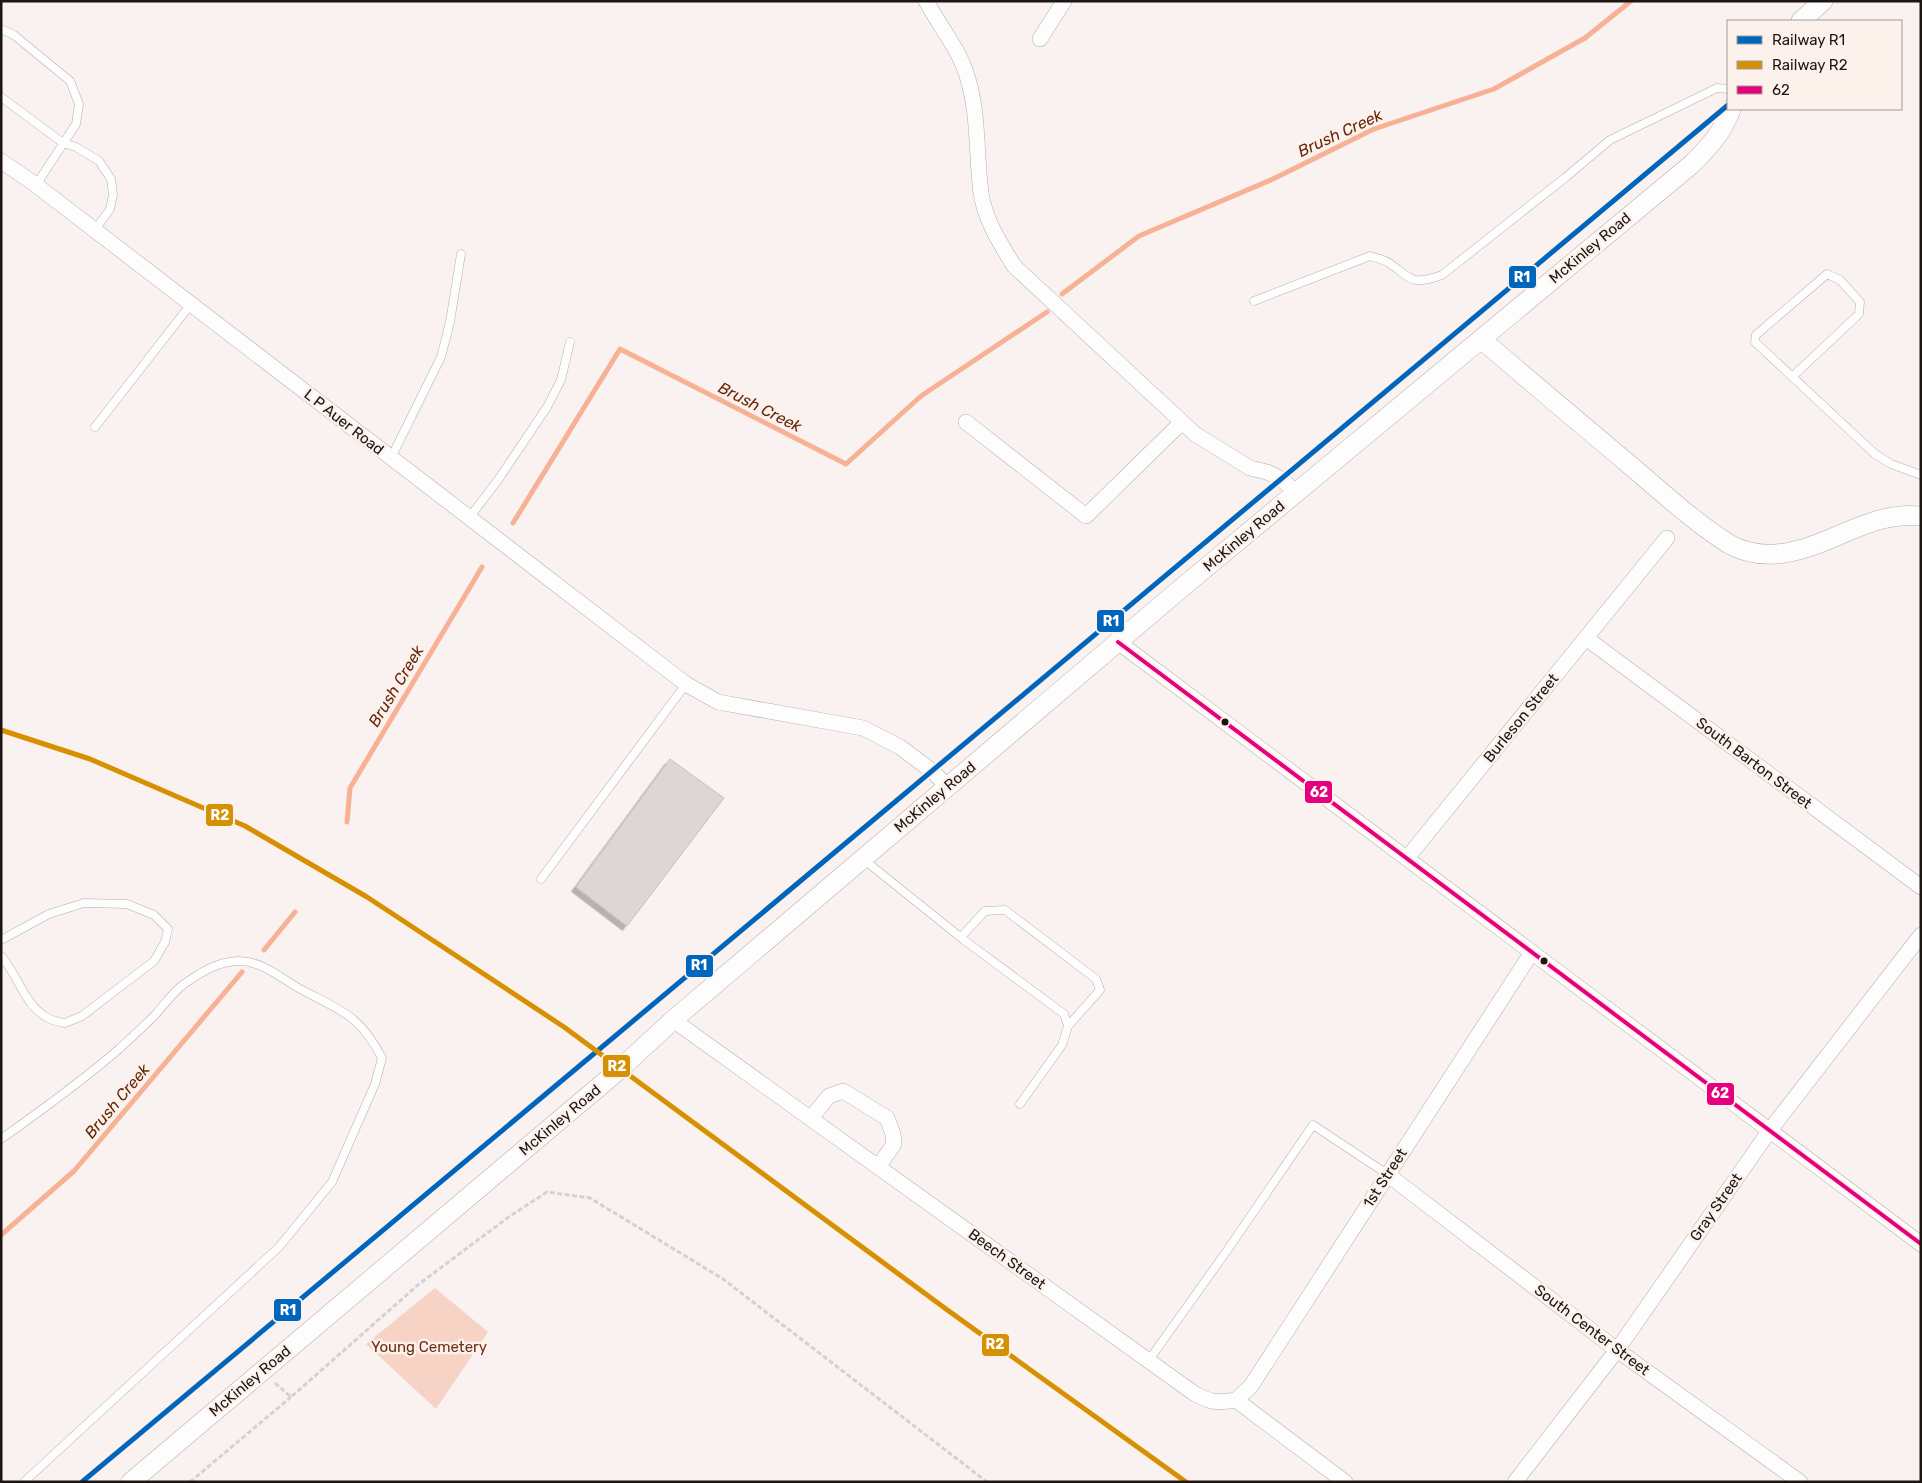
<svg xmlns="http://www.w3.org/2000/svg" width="1922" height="1483" viewBox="0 0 1922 1483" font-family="Rubik,sans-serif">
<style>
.green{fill:#f7d3c5}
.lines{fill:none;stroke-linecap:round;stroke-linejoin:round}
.stream{stroke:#f7b295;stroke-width:5}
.building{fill:#ded6d4;stroke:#c6bfbd;filter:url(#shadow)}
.service-casing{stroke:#b4adab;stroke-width:9}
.minor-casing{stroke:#b4adab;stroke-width:16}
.tertiary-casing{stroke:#b4adab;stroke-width:20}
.path{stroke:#d3d1d1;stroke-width:3;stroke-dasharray:5 2.5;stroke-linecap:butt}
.service{stroke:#fefdfd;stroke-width:8}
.minor{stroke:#fefdfd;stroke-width:15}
.tertiary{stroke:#fefdfd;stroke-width:19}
.bus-1-casing{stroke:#fdf1ec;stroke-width:8}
.bus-1{stroke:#e5007d;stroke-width:4}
.rail-1-casing{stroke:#fdf1ec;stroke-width:9}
.rail-2-casing{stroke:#fdf1ec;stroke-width:9}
.rail-1{stroke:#0065bd;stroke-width:5}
.rail-2{stroke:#d69003;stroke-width:5}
.bus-dot{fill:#1c1512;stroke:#fdf1ec;stroke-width:2}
.labels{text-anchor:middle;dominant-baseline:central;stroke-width:5;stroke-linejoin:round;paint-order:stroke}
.street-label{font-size:15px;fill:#1c1512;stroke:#fdf1ec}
.park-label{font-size:15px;fill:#6a2e12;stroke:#fdf1ec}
.water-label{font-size:16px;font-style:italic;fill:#64290d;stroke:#fdf1ec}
.line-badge{stroke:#fdf1ec;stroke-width:2}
.badge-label{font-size:14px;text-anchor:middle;font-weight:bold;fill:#fff}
</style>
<defs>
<filter id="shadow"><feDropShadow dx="-4.5" dy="4.5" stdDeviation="0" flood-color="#0004"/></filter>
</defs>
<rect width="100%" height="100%" fill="#f9f2f0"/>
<!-- green -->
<path class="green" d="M435 1288 488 1332 436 1409 366 1344Z"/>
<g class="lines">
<!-- stream -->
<path class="stream" d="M1062 294 1139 236 1273 179 1374 129 1494 89 1585 38 1631 1
M513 523 620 349 846 464 921 396 1047 312
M347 822 350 788 482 567
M264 950 295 912
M1 1235 74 1171 242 972"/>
</g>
<!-- building -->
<path class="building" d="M670 759 724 798 627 926 576 887Z"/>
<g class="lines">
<!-- service casing -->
<g class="service-casing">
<path id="service" d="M1 29 14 35 70 81 79 104 76 124 36 185
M1 97 63 143 76 147 99 161 111 179 113 195 110 209 95 230
M1254 301 1370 256C1376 258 1383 259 1389 263 1412 279 1411 286 1442 275L1566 177 1610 140 1717 88 1728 89
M1792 377 1859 314 1860 302 1840 280 1827 274 1756 335 1755 342 1875 454 1891 464 1921 475
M95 427 191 304
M391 458 441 357 450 322 461 254
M469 518 498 480 547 407 561 380 570 342
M863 859 964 940 1064 1014 1068 1026 1062 1045 1020 1104
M541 879 686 684
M961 937 985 911 1005 910 1096 979 1100 990 1068 1026
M1 940 49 914 84 903 127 904 154 915 168 929 165 942 154 961 82 1016 65 1023C59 1022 51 1020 46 1017 24 1004 18 975 1 956
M1 1139C42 1110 82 1081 119 1049 131 1038 144 1026 155 1015 164 1005 173 992 184 984 200 973 218 961 239 961 264 961 282 980 304 991 344 1012 360 1016 382 1058L375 1084 332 1182 279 1247 24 1482
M1149 1360 1226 1252 1313 1125 1387 1174"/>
</g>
<!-- minor casing -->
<g class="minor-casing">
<path id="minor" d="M926 1C940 27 960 50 968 79 979 116 976 155 981 193 985 220 1000 243 1014 266L1195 434 1250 468 1267 472 1281 479 1296 492
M1040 39 1064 1
M1 161 32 182 686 684 718 702 863 728 900 747 932 771 947 786
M966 422 1086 516 1182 422
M1586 638 1921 887
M1118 642 1921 1244
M1407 858 1667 538
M673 1020 1195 1394C1212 1403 1218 1403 1236 1400L1345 1482
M811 1118 829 1096 843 1091 887 1118 893 1134 894 1144 878 1167
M1387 1174 1617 1350 1800 1482
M1236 1400 1251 1386 1532 952
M1515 1482 1617 1350 1770 1130 1921 935"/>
</g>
<!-- tertiary casing -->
<g class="tertiary-casing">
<path id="tertiary" d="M1801 21 1823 1
M1481 339C1531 382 1581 424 1631 466 1663 493 1694 522 1729 544 1743 552 1760 555 1776 554 1827 550 1869 510 1921 516
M131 1482 620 1069 673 1020 1185 585 1692 164C1708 148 1724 131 1731 109"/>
</g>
<!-- path -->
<path class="path" d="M275 1383 291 1397 419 1284 510 1216 547 1192 590 1198 723 1279 987 1482
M190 1482 291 1397"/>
<!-- service -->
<use href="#service" class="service"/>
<!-- minor -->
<use href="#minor" class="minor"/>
<!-- tertiary -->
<use href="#tertiary" class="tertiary"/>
<!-- bus-1 casing -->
<g class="bus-1-casing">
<path id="bus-1" d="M1118 642 1921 1244"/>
</g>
<!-- bus-1 -->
<use href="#bus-1" class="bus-1"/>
<!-- rail-1 casing -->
<g class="rail-1-casing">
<path id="rail-1" d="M82 1482 1728 105"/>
</g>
<!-- rail-2 casing -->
<g class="rail-2-casing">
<path id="rail-2" d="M1 730 90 759 245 826 367 897 564 1027 946 1309 1186 1482"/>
</g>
<!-- rail-1 -->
<use href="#rail-1" class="rail-1"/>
<!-- rail-2 -->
<use href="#rail-2" class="rail-2"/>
</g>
<!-- markers -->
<g class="bus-dot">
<circle cx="1225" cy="722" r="4.5"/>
<circle cx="1544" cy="961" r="4.5"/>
</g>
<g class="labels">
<!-- street labels -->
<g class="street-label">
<text transform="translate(1590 248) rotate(-40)">McKinley Road</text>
<text transform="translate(344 422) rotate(38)">L P Auer Road</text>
<text transform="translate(1244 536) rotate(-40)">McKinley Road</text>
<text transform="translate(1521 718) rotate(-51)">Burleson Street</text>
<text transform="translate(1754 763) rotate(37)">South Barton Street</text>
<text transform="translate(935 797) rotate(-40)">McKinley Road</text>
<text transform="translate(560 1120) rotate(-40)">McKinley Road</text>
<text transform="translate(1385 1178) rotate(-57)">1st Street</text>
<text transform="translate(1716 1207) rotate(-55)">Gray Street</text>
<text transform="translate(1007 1259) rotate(36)">Beech Street</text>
<text transform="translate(1592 1330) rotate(37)">South Center Street</text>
<text transform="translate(250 1381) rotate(-40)">McKinley Road</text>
</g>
<!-- park labels -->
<g class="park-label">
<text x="429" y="1347">Young Cemetery</text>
</g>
<!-- water labels -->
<g class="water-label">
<text transform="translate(1340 133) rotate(-25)">Brush Creek</text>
<text transform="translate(760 407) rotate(27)">Brush Creek</text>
<text transform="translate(396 686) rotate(-59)">Brush Creek</text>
<text transform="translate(117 1101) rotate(-50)">Brush Creek</text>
</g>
</g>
<g class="line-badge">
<rect x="1508" y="265" width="29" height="24" rx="5" fill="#0065bd"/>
<rect x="1096" y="609" width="29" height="24" rx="5" fill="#0065bd"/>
<rect x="1304" y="780" width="29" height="24" rx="5" fill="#e5007d"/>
<rect x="205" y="803" width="29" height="24" rx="5" fill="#d69003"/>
<rect x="685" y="954" width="29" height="24" rx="5" fill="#0065bd"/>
<rect x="602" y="1054" width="29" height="24" rx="5" fill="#d69003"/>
<rect x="1706" y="1082" width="29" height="24" rx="5" fill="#e5007d"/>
<rect x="273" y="1298" width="29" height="24" rx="5" fill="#0065bd"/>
<rect x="981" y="1333" width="29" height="24" rx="5" fill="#d69003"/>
</g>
<g class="badge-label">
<text x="1522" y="282">R1</text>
<text x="1111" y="626">R1</text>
<text x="1319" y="797">62</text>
<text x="220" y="820">R2</text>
<text x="699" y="970">R1</text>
<text x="617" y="1071">R2</text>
<text x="1720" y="1098">62</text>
<text x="288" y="1315">R1</text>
<text x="995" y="1349">R2</text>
</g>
<!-- border -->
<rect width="1922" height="1483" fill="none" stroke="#1c1512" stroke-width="5"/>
<!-- legend -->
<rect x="1727" y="20" width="175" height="90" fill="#fdf1ec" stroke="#a39995"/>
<rect x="1737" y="36" width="25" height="8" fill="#0065bd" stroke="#a39995"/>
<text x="1772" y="45" font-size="15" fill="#1c1512">Railway R1</text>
<rect x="1737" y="61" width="25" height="8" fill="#d69003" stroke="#a39995"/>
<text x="1772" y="70" font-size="15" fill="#1c1512">Railway R2</text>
<rect x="1737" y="86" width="25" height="8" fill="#e5007d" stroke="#a39995"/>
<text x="1772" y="95" font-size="15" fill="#1c1512">62</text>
</svg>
